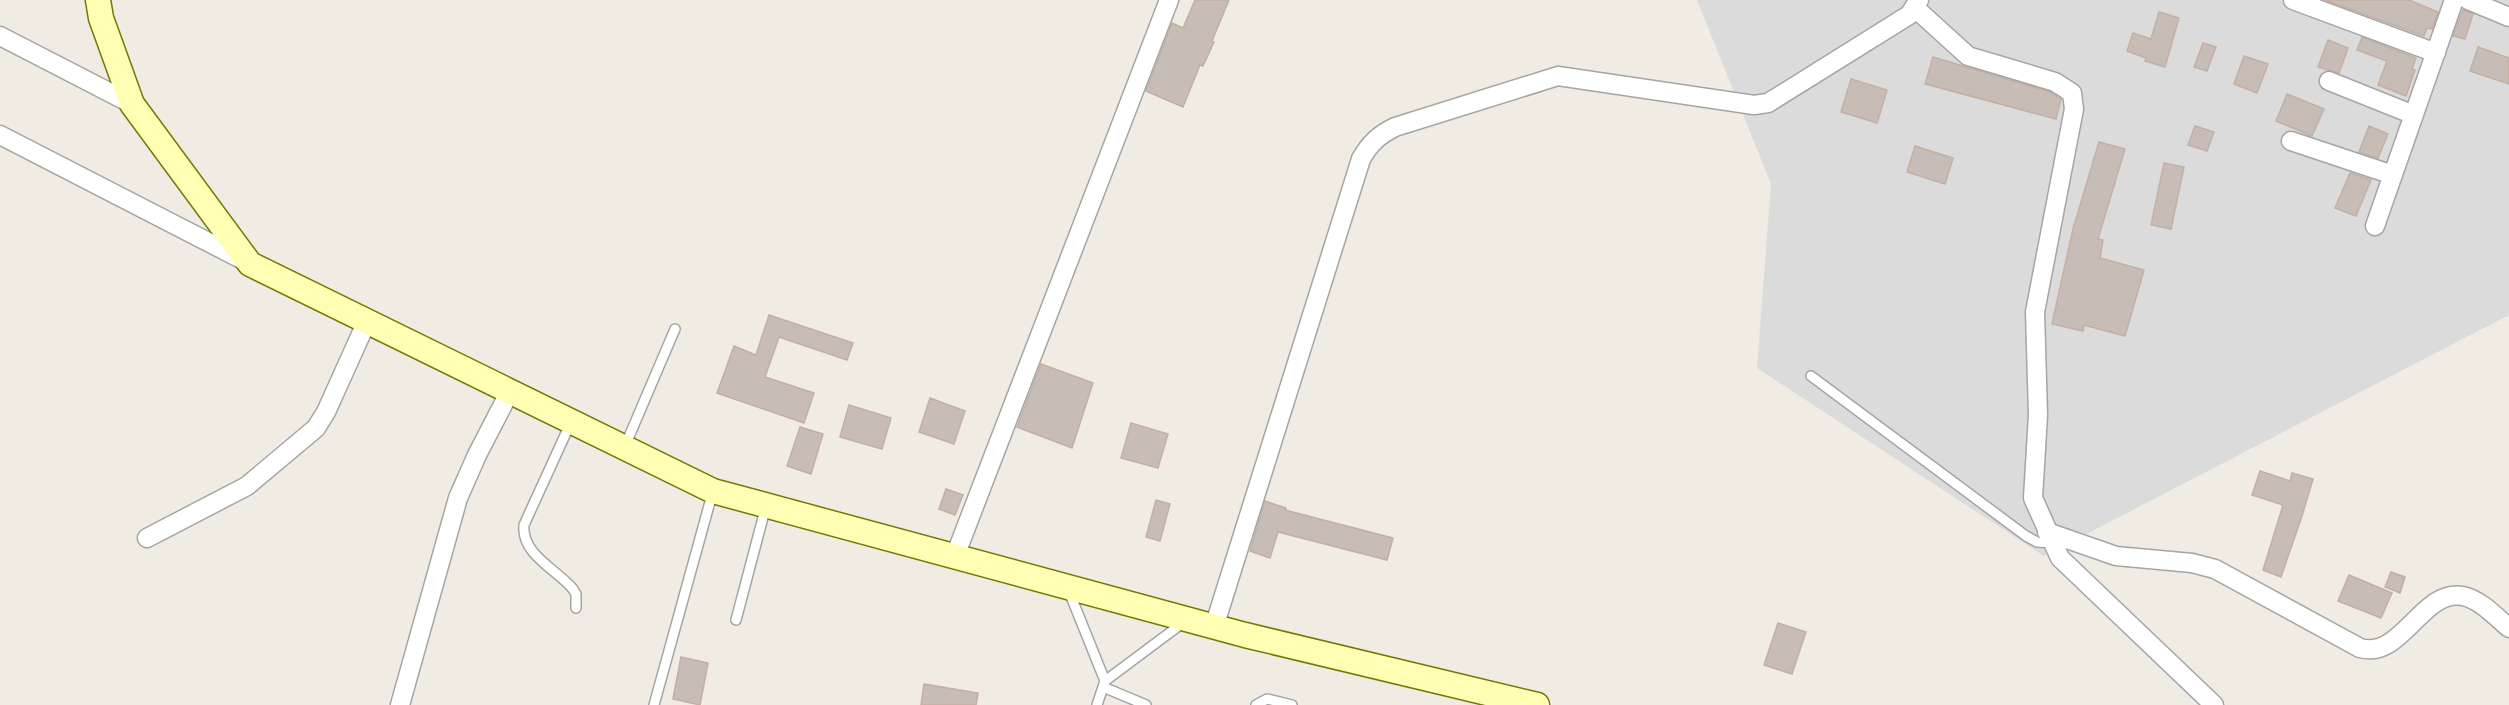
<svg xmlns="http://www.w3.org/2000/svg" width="2509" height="705" viewBox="0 0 2509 705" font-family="'Titillium Web',sans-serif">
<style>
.residential{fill:#dcdbdb}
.building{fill:#c8bdb6;stroke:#c3b0a4;stroke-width:1.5}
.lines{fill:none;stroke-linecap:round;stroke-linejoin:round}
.service-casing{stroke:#a5a5a5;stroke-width:12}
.minor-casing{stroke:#a5a5a5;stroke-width:21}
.secondary-casing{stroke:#707a00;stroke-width:27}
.service{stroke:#fff;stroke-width:9}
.minor{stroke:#fff;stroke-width:18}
.secondary{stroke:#feffb2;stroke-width:24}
</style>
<rect width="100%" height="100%" fill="#f0ebe3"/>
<!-- residential -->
<path class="residential" d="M1697 0H2509V315L2044 556 1757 368 1771 184Z"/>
<!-- building -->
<path class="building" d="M1195 0H1229L1212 41 1214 42 1203 66 1200 65 1183 107 1146 91 1172 23 1183 28Z
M2325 0H2409L2438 12 2432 29 2427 28 2424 36Z
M2463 10 2473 14 2465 39 2453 36Z
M2159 12 2179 18 2165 67 2145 61 2146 58 2127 51 2133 33 2151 39Z
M2362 37 2416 58 2412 69 2415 70 2406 96 2378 85 2387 61 2357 50Z
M2328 40 2348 48 2339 73 2318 67Z
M2203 43 2216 47 2207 71 2194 67Z
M2478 47 2509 58V84L2470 71Z
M2244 56 2268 64 2257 93 2234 84Z
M1933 57 2050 92 2061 99 2056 119 1925 84Z
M1851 79 1887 90 1877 123 1841 112Z
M2287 94 2324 109 2312 136 2276 121Z
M2195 126 2214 132 2207 151 2188 145Z
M2369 126 2388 134 2378 158 2359 152Z
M2099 142 2125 149 2098 239 2103 240 2100 258 2144 270 2125 336 2084 325 2083 331 2052 324 2073 229Z
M1915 146 1953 158 1945 184 1907 172Z
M2164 163 2184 167 2171 229 2151 225Z
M2350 173 2371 180 2356 216 2335 208Z
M769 315 853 343 847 360 779 337 765 377 814 393 804 423 717 393 734 346 756 355Z
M1041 364 1093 383 1072 448 1017 427Z
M930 398 965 411 954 444 919 432Z
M849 405 891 418 882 449 840 437Z
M1131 423 1168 434 1158 468 1121 458Z
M800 427 823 434 811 474 787 466Z
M2260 471 2290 481 2292 473 2313 479 2302 516 2281 577 2263 570 2283 505 2252 495Z
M946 489 963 495 955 515 939 509Z
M1156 500 1170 504 1160 541 1146 537Z
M1265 501 1286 508 1285 510 1393 538 1387 560 1278 532 1270 558 1250 551Z
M2391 572 2405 577 2400 593 2385 587Z
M2349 575 2392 593 2381 618 2338 601Z
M1778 623 1806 632 1792 674 1764 665Z
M681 657 708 663 700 705 673 699Z
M924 684 978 693 976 705H921Z"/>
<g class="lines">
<!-- service casing -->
<g class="service-casing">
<path id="service" d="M1811 376 2026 536 2037 542 2053 543
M571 422 524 525C521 554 556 569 573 589L576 594V608
M625 446 675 329
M1068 589 1105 681 1097 705
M736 620 766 506
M1105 681 1184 622
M1103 687 1146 705
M654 705 713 491
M1256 705 1267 699 1292 705"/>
</g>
<!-- minor casing -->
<g class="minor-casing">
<path id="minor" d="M2293 0 2436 53
M2468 0 2509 17
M1914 7 1968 56 2055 82 2072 93 2074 109 2035 312 2038 415 2033 498 2060 558 2214 705
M0 36 132 104
M2329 81 2414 115
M0 135 247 262
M2291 141 2393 175
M2375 226 2454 0
M2047 532 2116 556 2192 563 2215 569 2360 648C2402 660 2422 588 2463 596 2481 600 2496 617 2509 628
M147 538 247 486 316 428 326 412 367 321
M955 556 1169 0
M1214 627 1361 159C1370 143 1379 135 1395 127L1558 76 1754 105 1768 103 1909 15 1919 0
M400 705 458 498 477 455 510 391"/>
</g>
<!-- secondary casing -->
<g class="secondary-casing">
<path id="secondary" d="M98 0 101 18 132 104 250 264 713 491 1245 635 1537 705"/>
</g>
<!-- service -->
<use href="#service" class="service"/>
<!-- minor -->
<use href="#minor" class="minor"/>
<!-- secondary -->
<use href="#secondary" class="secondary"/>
</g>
</svg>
